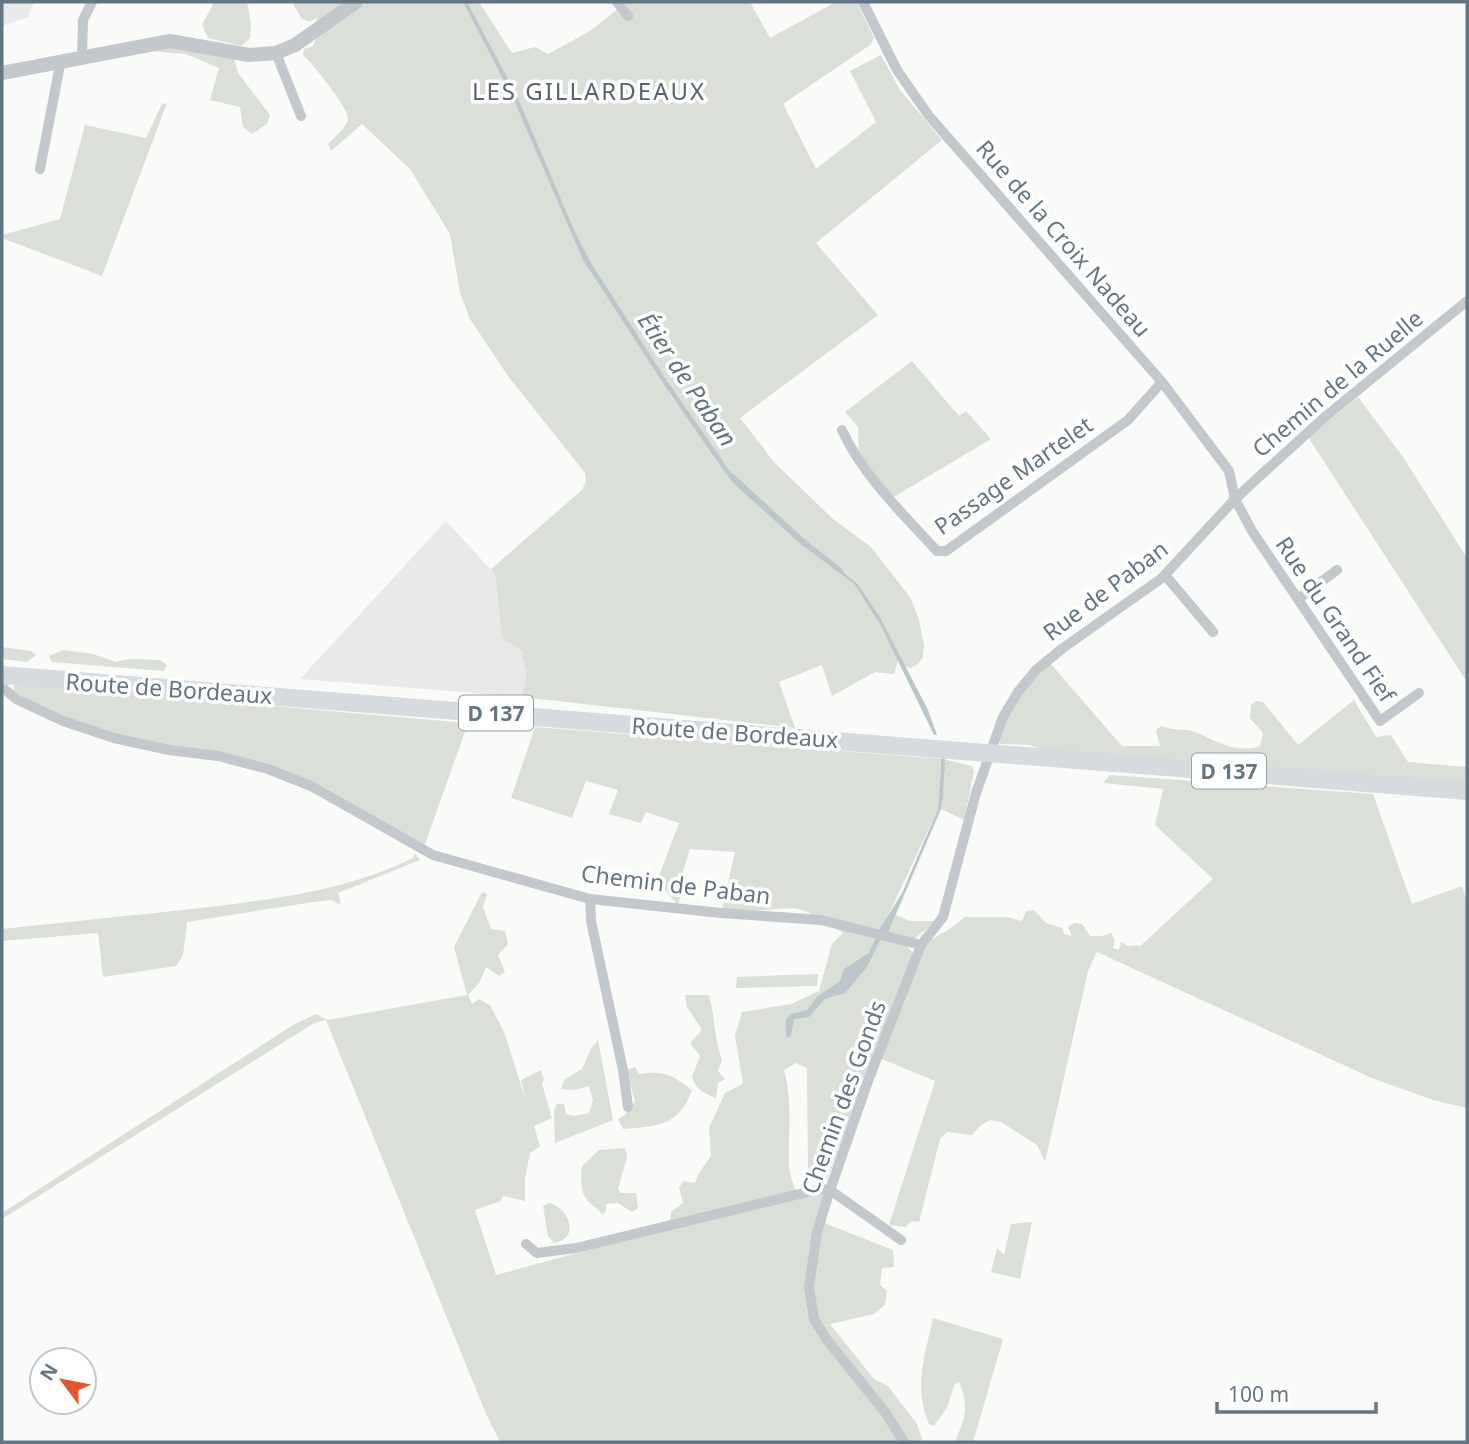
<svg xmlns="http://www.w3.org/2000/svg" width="1469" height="1444" viewBox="0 0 1469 1444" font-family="'Noto Sans',sans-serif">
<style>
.built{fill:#e8e9e9}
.green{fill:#dadfd7;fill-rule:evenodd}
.water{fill:#bbc7cb}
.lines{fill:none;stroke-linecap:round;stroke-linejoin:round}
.stream{stroke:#bbc7cb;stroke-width:3.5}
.minor{stroke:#c3c8cc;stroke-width:10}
.tertiary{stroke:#c3c8cc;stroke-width:14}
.primary{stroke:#d6dbdf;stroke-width:18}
.labels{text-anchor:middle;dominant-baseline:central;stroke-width:7;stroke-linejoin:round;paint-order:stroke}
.shield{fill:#fff;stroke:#939fa8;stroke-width:2}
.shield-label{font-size:21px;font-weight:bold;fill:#657683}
.street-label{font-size:23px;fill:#657683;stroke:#fff}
.neighbourhood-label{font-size:24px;letter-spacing:2px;fill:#57646e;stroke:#fff}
.water-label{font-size:24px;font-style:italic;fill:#60757c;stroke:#fff}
</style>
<rect width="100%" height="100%" fill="#fafaf8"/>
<!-- built -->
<path class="built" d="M2 2H34L28 17 2 26Z
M446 521 495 574 502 638 530 657 522 697 300 679Z"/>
<!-- green -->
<path class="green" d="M214 2H247L251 24 250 38 241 46 208 38 202 25Z
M292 2H345L318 21 316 18 310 22 302 19Z
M366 2H479L512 53 535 47 548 54 590 31 627 2H750L770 38 836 2H857L874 38 870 45 783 104 816 169 876 122 850 71 881 55 900 90 942 140 816 243 878 315 740 418 774 462 833 519 871 547 910 597 919 619 924 646 923 657 918 664 910 668 905 666 880 617 858 584 803 540V546L854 584 881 626 898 660 894 674 875 672 832 696 822 665 779 682 795 728 522 697 527 671 522 658 523 652 502 638 495 574 491 569 582 490 586 481 585 473 508 376 470 319 460 293 450 234 410 169 362 124 331 151 328 144C334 137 347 128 348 118 348 107 312 63 303 55L304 49 313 46C319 26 350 13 366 2ZM642 349 745 492 672 398Z
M170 41 234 58 238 73 270 115 267 124 252 134 243 127 240 107 210 100 219 68 186 54 150 51Z
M167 103 102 276 2 238V235L60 219 85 125 146 138 162 104Z
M912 361 959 416 966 411 991 439 892 498 859 455 858 427 845 412Z
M1358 397 1403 457 1467 558V682L1308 437Z
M2 647 31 651 36 655 27 662 2 659Z
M63 650 93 654 116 662 129 659 160 660 167 665 164 671 52 662 49 656Z
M1050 663 1122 746H1160L1156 730 1161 726C1173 731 1184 728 1195 732 1217 741 1235 754 1260 746L1263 733 1250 718 1251 705 1256 701 1263 702 1298 745 1354 700 1376 737 1391 735 1408 762 1467 767V785L1049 752 1029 745 1000 744C1001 712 1029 684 1050 663Z
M14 684 468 723 423 850 268 769 121 737 64 720 13 691Z
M535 727 943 759 972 766 974 772 964 820 941 809 945 767H942L938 809 886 920 891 926 896 915 910 921H936L914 939 902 940 914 955 826 1182 816 1185 808 1168 807 1068 796 1063 784 1070C793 1103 788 1134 789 1167 790 1176 794 1186 797 1194L830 1190 822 1222 893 1250 894 1267 882 1268 880 1285 887 1291 885 1305 874 1314 830 1324 874 1379 888 1386 917 1424 923 1442H500L486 1414 326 1020 314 1023 2 1219V1213L293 1025 316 1014 327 1020 467 995 454 947 482 892 487 894 483 907 491 929 505 931 508 944 498 955 505 972 499 976 486 967 479 983 468 995 472 1004 479 999 490 1005 504 1032 526 1101 521 1080 541 1070 544 1080 542 1084 552 1118 534 1126 540 1146 530 1153 525 1179V1201L503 1196 501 1201 475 1210 496 1275 670 1228 671 1212 683 1203 679 1188 683 1181 695 1183 699 1173 711 1156 709 1128 725 1093 743 1084 735 1035 742 1012 791 1004 819 991 832 944 843 933 806 911 793 908 721 913 735 852 690 849 682 875 685 880 678 905 657 881 679 823 646 812 641 823 609 814 618 790 586 781 572 818 511 798Z
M1110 775 1373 794 1412 904 1462 886 1467 901V1108L1433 1100 1372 1078 1097 952 1088 971 1045 1162 1037 1145 1001 1122 990 1120 981 1125 972 1135 947 1132 940 1139 919 1222 912 1221 905 1227 889 1225 935 1081 877 1057 926 943 951 928 965 917H1007L1022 921 1026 911 1034 910 1046 923 1062 928 1064 934 1072 936 1068 927 1075 923 1082 924 1090 936H1103L1111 933 1115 940 1113 948 1119 950 1121 942 1128 946 1139 945 1138 948 1213 879 1155 825 1163 789 1103 783Z
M415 853 420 860 338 893 341 905 331 900 313 902 187 922 183 955 176 966 103 977 98 933 2 941V929C62 923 123 916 183 910 260 901 342 893 413 858Z
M818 974 817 986 736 988 737 977Z
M685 995H709C715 1017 714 1038 722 1060L718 1071 725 1079 718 1083 716 1098C703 1093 697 1090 692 1077L700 1056 690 1043 702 1030 687 1007Z
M598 1040 613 1120 555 1143 554 1110 557 1104H564L566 1114 574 1116 589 1113 593 1101 589 1086 575 1090 561 1089 565 1079 582 1069 591 1049Z
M635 1067 639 1074C665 1070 672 1075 692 1090 679 1127 656 1126 623 1129L618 1119 625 1115 635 1101 626 1070Z
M625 1148 627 1157 618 1189 621 1193H636L638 1208 632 1212 618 1203 606 1204V1211L602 1215C598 1208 596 1208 590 1203 579 1193 581 1179 582 1166L599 1150Z
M549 1203C569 1207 581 1239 554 1243L548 1236 543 1206Z
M1032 1222 1020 1279 991 1272 997 1248 1004 1255 1011 1224Z
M933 1318 1003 1339 973 1442H955C965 1416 970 1410 959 1382L954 1385 948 1406 934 1426 929 1424C913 1386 925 1356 933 1318Z"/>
<!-- water -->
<path class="water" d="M463 2H467L517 96 574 230 591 263 663 375 734 477 794 533 858 584 880 617 928 710 937 735H934L881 626 854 584 803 546 732 482 668 391 595 278 583 260 513 98Z
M942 766 945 767 941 809 887 935 883 934 867 967 845 993 825 999 809 1017 794 1019 791 1036 786 1038V1019L791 1014 807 1010 817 997 840 981 844 969 869 953 878 932 902 893 938 809Z"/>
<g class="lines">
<!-- stream -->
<path class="stream" d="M732 475 803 540 842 571
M941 799 943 759"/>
<!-- minor -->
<path class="minor" d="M617 2 628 16
M863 2 897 70 929 116 1162 382 1229 471 1235 499 1252 531 1380 721 1419 693
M276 53 301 116
M82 56 83 20 92 2
M40 169 61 60
M842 430C863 476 903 514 937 551H946L1128 420 1162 382
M1165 575 1213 632
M1298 599 1337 570
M2 687 16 699 63 721 114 738 169 750 218 756 268 769 311 786 433 855 590 899 721 913 821 920 921 945
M590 899 591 921 623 1070 628 1107
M526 1244 537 1253 576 1248 820 1189 830 1190 901 1240
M904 1442 885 1412 827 1340 814 1319 809 1287 817 1232 830 1190 868 1081 921 945 943 917 976 793 1003 717 1018 692 1036 670 1063 648 1162 578 1235 499 1262 474 1326 416 1467 301"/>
<!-- tertiary -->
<path class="tertiary" d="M2 73 170 41 249 55 276 53 295 45 356 2"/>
<!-- primary -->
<path class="primary" d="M2 675 1467 791"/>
</g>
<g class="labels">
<!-- shield labels -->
<g class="shield">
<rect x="459" y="695.5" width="74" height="35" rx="5"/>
<rect x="1192" y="753.5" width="74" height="35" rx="5"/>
</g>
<g class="shield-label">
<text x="496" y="713">D 137</text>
<text x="1229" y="771">D 137</text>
</g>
<!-- street labels -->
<g class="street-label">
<text transform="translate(1064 238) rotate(49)">Rue de la Croix Nadeau</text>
<text transform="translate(1337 383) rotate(-40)">Chemin de la Ruelle</text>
<text transform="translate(1013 475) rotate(-35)">Passage Martelet</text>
<text transform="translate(1105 590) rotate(-37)">Rue de Paban</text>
<text transform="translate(1336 619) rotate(56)">Rue du Grand Fief</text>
<text transform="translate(169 688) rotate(4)">Route de Bordeaux</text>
<text transform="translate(735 732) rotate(4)">Route de Bordeaux</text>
<text transform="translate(676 884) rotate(7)">Chemin de Paban</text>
<text transform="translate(843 1097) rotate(-70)">Chemin des Gonds</text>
</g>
<!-- neighbourhood labels -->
<g class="neighbourhood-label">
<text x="589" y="90">LES GILLARDEAUX</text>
</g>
<!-- water labels -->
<g class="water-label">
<text transform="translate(688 379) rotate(56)">Étier de Paban</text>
</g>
</g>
<!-- border -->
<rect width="1469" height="1444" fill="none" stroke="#657683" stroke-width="7"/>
<!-- north arrow -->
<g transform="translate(63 1381) rotate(302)"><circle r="33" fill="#ffffff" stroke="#c1c8cd" stroke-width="2"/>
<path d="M0-5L12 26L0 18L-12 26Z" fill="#e4572e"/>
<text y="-10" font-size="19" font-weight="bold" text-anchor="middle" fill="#657683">N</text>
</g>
<!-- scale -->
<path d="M1217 1402v10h159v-10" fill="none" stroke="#657683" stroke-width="3.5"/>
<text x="1228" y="1402" font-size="21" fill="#657683" stroke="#ffffff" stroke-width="5" paint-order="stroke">100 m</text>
</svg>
